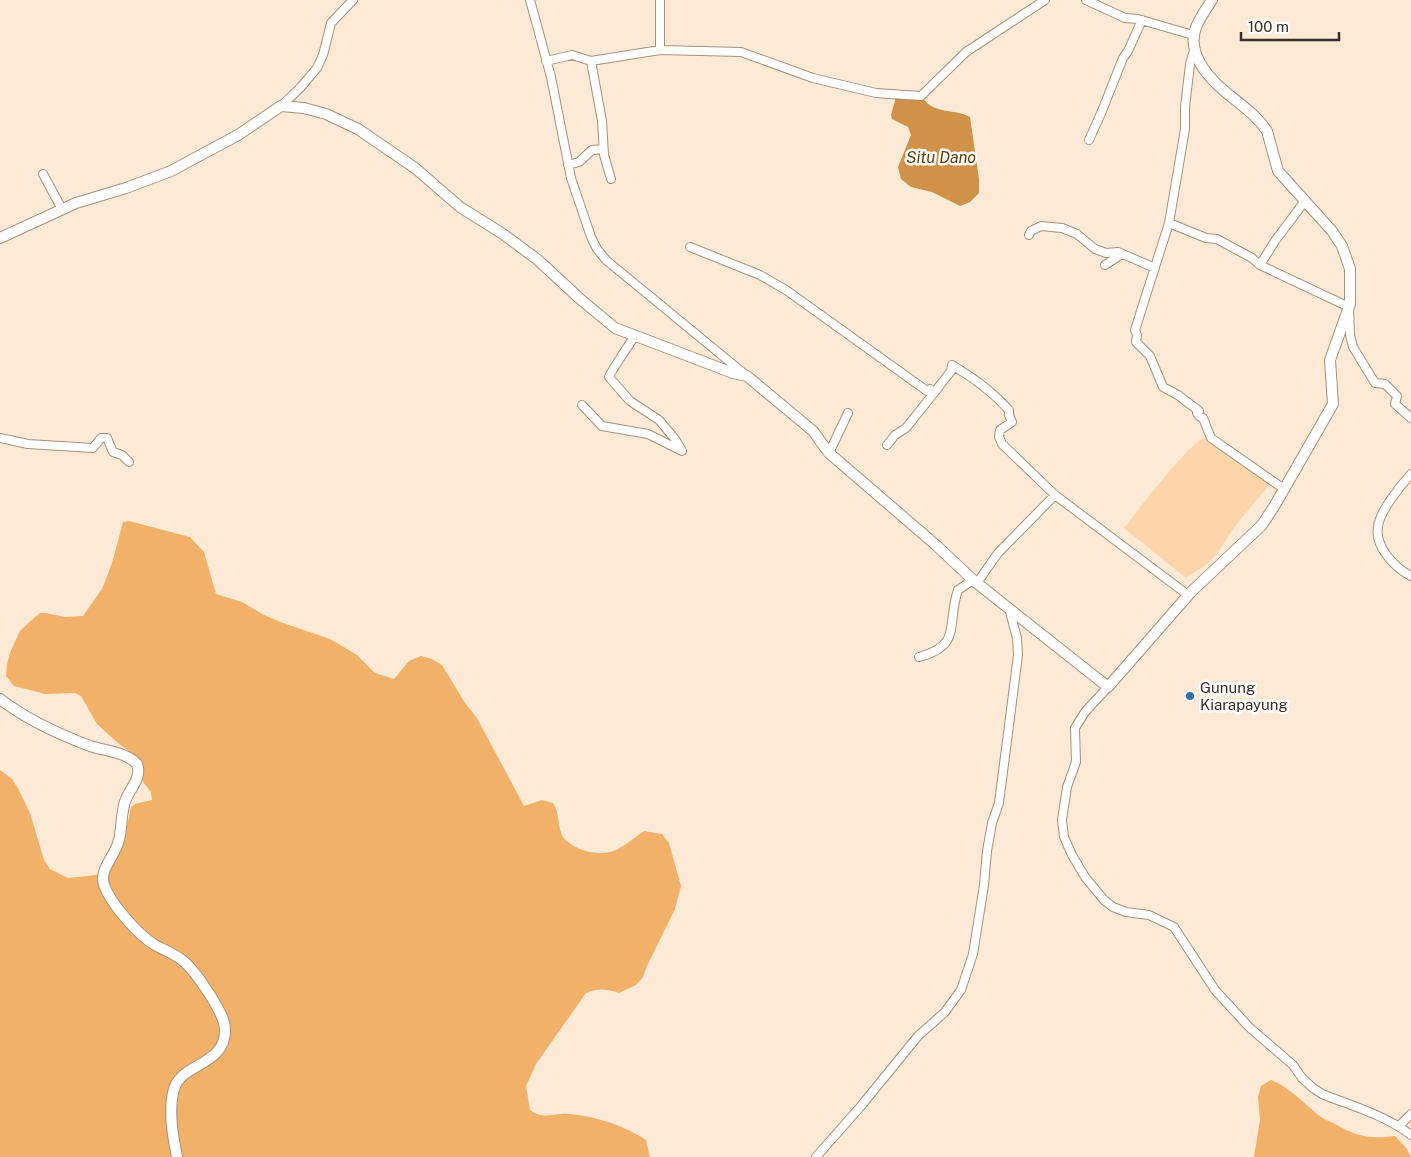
<svg xmlns="http://www.w3.org/2000/svg" width="1411" height="1157" viewBox="0 0 1411 1157" font-family="'Public Sans',sans-serif">
<style>
.green{fill:#fed5ab}
.forest{fill:#f2b169}
.water{fill:#d09148}
.lines{fill:none;stroke-linecap:round;stroke-linejoin:round}
.street-casing{stroke:#a8917a;stroke-width:10}
.secondary-casing{stroke:#a8917a;stroke-width:12}
.street{stroke:#fff;stroke-width:8}
.secondary{stroke:#fff;stroke-width:10}
.poi-dot{fill:#3070a6;stroke:#fff;stroke-width:2}
.labels{text-anchor:middle;dominant-baseline:central;stroke-width:5;stroke-linejoin:round;paint-order:stroke}
.poi-label{font-size:15px;fill:#382e25;stroke:#fff;text-anchor:start}
.water-label{font-size:16px;font-style:italic;fill:#653c00;stroke:#fff}
</style>
<rect width="100%" height="100%" fill="#fdead6"/>
<!-- green -->
<path class="green" d="M1205 438 1270 484 1235 526 1218 552 1207 564 1186 578 1124 528C1137 512 1190 441 1205 438Z"/>
<!-- forest -->
<path class="forest" d="M129 521 190 537 204 552 216 594 242 602 264 615 283 623 330 639 357 655 375 673 394 679 409 661 421 656 432 659 442 665 465 703 477 718 524 806 542 800 553 803C560 813 557 826 563 837 573 851 603 858 618 849 627 844 635 837 644 831L662 834 669 843 681 886 675 909 647 966 643 977 636 985 619 993C607 989 599 988 586 993L536 1064 526 1086 530 1110C533 1112 537 1115 541 1115 549 1117 560 1113 568 1114 595 1116 624 1125 646 1140L650 1157H0V770L12 779 19 790 30 813 44 860 50 869 68 878 96 875 112 863 115 859 126 831 131 807 135 804 152 800 151 792 143 782V764L135 755 119 744 97 724 81 696 75 693 45 694 14 686 6 676 7 664 10 653 20 631 35 617 40 613H46L65 617 83 616 102 589 112 563 123 522Z
M1271 1080C1291 1088 1302 1102 1318 1115 1323 1119 1330 1121 1335 1124 1358 1137 1369 1139 1395 1136L1407 1149 1411 1157H1254L1260 1120 1258 1097 1261 1086Z"/>
<!-- water -->
<path class="water" d="M896 97H922C934 115 953 108 970 117L979 179V193L970 202 960 206 932 192 911 187 901 179 898 167 911 135 908 127 892 119 891 115Z"/>
<g class="lines">
<!-- street casing -->
<g class="street-casing">
<path id="street" d="M530 0 551 77 571 178 591 237 597 249 606 260 747 376
M1086 0 1125 18 1138 19 1193 35
M660 50V0
M1194 50 1190 64 1185 107V129L1169 223 1135 330 1137 335 1136 342 1150 356 1163 387 1178 395 1199 411 1197 413 1199 416 1203 418 1211 438 1284 489
M546 61 572 55 591 61 660 50 741 52 813 78 876 93 921 96 966 52 1045 0
M591 61 602 121 604 155 611 179
M281 106 301 87 317 68 323 55 331 23 353 0
M1089 140 1102 111 1123 58 1128 51 1142 20
M568 165 579 162 592 150 603 149
M43 174 62 209
M1169 223 1206 238 1217 239 1252 258 1260 265 1349 307 1350 335 1353 347 1375 383 1385 384 1397 396 1395 404 1411 418
M1029 235 1031 231 1041 226 1062 228 1077 234 1095 249 1106 253 1118 252 1155 268
M690 247 760 275 786 290 927 391 930 389 934 393 951 371 952 365C974 378 992 391 1009 410V415L1012 422 1000 430 999 437 1002 444 1055 495 1188 595
M1105 265 1122 254
M1260 265 1275 241 1305 201
M582 405 602 426 648 434 682 451 675 439 659 420 630 401 609 377C610 373 630 343 635 336
M0 438 28 444 93 448 101 438H107L113 452 122 455 129 462
M887 445 895 435 906 428 934 393
M829 453 848 413
M1411 474C1401 485 1379 512 1378 527 1376 537 1380 545 1385 553 1392 563 1399 570 1411 576
M977 583 998 553 1055 495
M919 657C963 645 946 625 958 590L973 580
M1108 687 1085 712 1075 728 1076 762 1067 787 1062 820 1064 837 1072 855 1085 877 1104 900 1113 907 1126 912 1149 915 1174 927 1215 990 1249 1027 1293 1065 1302 1078 1313 1088 1322 1094C1352 1106 1385 1115 1411 1135
M1399 1126 1411 1114
M816 1157 861 1106 918 1036 945 1012 961 990 973 954 984 885 987 851 992 823 999 803 1018 655 1017 638 1009 608"/>
</g>
<!-- secondary casing -->
<g class="secondary-casing">
<path id="secondary" d="M0 238 76 203 126 188 171 171 238 135 281 106 304 108 326 114 358 129 415 168 460 207 503 234 538 260 579 298 615 328 733 373 747 376 813 431 829 453 937 546 973 580 1108 687 1191 592 1262 525 1275 505 1333 404 1330 360 1350 304V269L1342 246 1332 231 1278 171 1267 131C1249 104 1217 93 1200 63 1186 37 1197 22 1212 0
M0 699C27 720 58 734 90 746 105 751 126 752 137 764 142 778 131 787 126 799 120 813 123 829 118 843 114 857 99 870 104 885 111 904 138 935 155 945 164 950 173 953 182 960 195 970 203 985 212 998 217 1007 225 1019 225 1029 226 1066 182 1062 174 1089 168 1110 173 1137 177 1157"/>
</g>
<!-- street -->
<use href="#street" class="street"/>
<!-- secondary -->
<use href="#secondary" class="secondary"/>
</g>
<!-- markers -->
<circle class="poi-dot" cx="1190" cy="696" r="5"/>
<g class="labels">
<!-- poi labels -->
<g class="poi-label">
<text x="1200" y="687">Gunung<tspan x="1200" dy="17">Kiarapayung</tspan></text>
</g>
<!-- water labels -->
<g class="water-label">
<text x="941" y="157">Situ Dano</text>
</g>
</g>
<!-- scale -->
<path d="M1241 32v8h98v-8" fill="none" stroke="#382e25" stroke-width="2.5"/>
<text x="1248" y="32" font-size="15" fill="#382e25" stroke="#ffffff" stroke-width="4" paint-order="stroke">100 m</text>
</svg>
